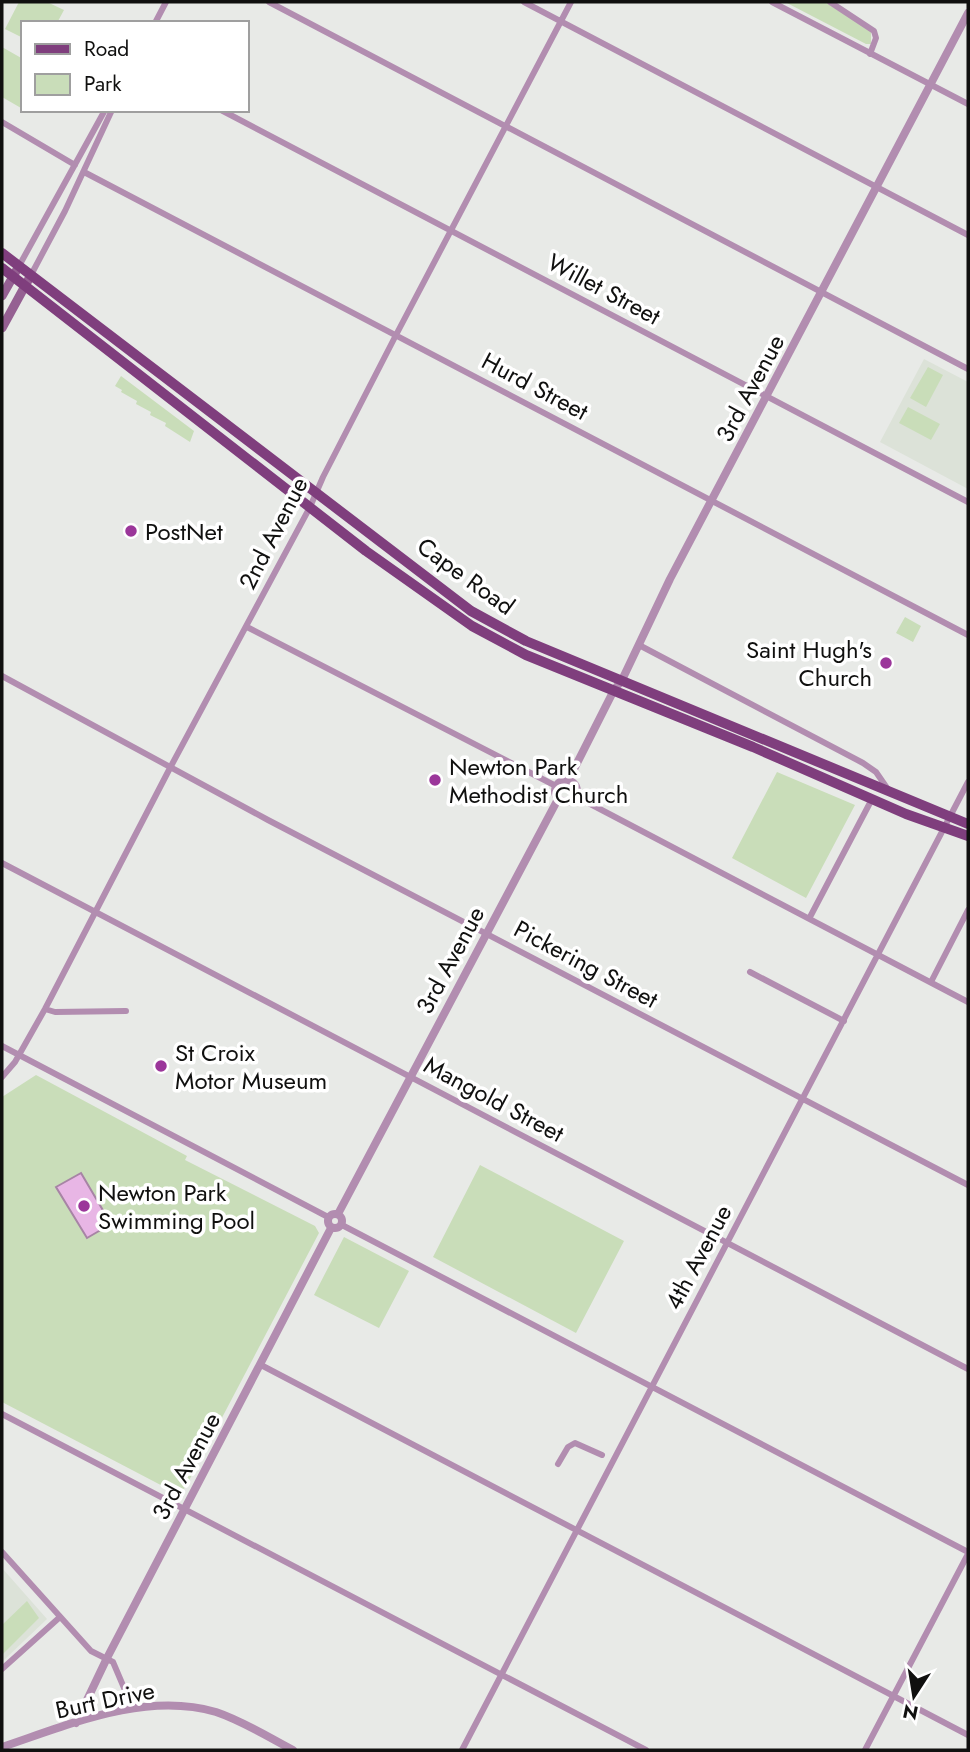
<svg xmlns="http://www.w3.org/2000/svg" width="970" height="1752" viewBox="0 0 970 1752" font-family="Jost,sans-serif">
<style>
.built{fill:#dce2d8}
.green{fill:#c9ddb9}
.water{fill:#e8b6e5;stroke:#a784a5;stroke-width:2}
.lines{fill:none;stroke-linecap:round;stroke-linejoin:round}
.minor{stroke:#b28db0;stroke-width:6}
.tertiary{stroke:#b28db0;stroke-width:8}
.secondary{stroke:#956092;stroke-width:9}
.primary{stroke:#7f3e7d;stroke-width:10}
.poi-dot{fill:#9b369a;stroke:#fff;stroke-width:2.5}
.labels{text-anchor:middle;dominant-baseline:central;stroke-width:7;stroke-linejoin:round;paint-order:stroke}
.street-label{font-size:24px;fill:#10100f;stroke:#fff}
.poi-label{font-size:24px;fill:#10100f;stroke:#fff;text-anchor:start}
</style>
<rect width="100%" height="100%" fill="#e8eae7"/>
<!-- built -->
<path class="built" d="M924 359 968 382V489L880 442Z
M2 1568 47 1619 2 1662Z"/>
<!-- green -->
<path class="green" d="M19 2H47L64 10 57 23H23V38L5 29Z
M785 2H825L871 31V44H866Z
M2 47 23 59V104L21 108 2 97Z
M928 367 943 375 926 407 910 398Z
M121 376 194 431 190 442 165 426 166 423 150 415 151 412 136 404 137 401 121 392 122 390 115 386Z
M908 407 940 424 931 440 899 423Z
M905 617 921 626 913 642 896 633Z
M777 772 855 805 806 898 732 858Z
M36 1075 187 1156 185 1160 315 1226 319 1233 185 1488 176 1493 2 1402V1097Z
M480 1165 624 1241 576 1333 433 1257Z
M344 1237 409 1271 379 1328 314 1295Z
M27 1601 39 1618 2 1655V1625Z"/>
<!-- water -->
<path class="water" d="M81 1173 111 1224 87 1238 56 1187Z"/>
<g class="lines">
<!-- minor -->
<path class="minor" d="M269 2 968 369
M524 2 968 235
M772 2 968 104
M830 2 874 31 876 38 870 54
M155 23 166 2
M221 110 968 502
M2 122 75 165
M84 172 968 635
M19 266 105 110
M31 275 65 211 112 110
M247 627 556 786
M639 645 863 763 876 772 887 788
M2 676 268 820 968 1185
M575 796 968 1002
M2 863 968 1369
M810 917 872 799
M750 972 844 1021
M931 982 968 910
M45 1009 55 1012 126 1011
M2 1046 328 1217
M2 1077 15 1062 45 1009 170 768 310 507 323 477 396 335 571 2
M342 1225 968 1552
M261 1365 968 1735
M2 1414 646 1750
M558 1464 568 1447 575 1443 602 1455
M2 1552 91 1651 113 1662 133 1709
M2 1669 60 1617
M462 1750 968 782
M865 1750 968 1554"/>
<!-- tertiary -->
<path class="tertiary" d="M555 791a11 11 0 1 1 22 0a11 11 0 1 1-22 0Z
M568 781 614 690 622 680 670 579 968 13
M328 1221a7 7 0 1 1 14 0a7 7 0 1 1-14 0Z
M338 1214 558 799
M76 1723 107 1658 331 1228
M2 1747C68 1725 145 1691 216 1712 243 1721 268 1737 293 1750"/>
<!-- secondary -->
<path class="secondary" d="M2 296 19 266
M2 328 31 275"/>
<!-- primary -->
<path class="primary" d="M2 253 471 611 526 641 968 824
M2 268 366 551 472 626 526 655 753 747 906 814 968 836"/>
</g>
<!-- markers -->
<g class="poi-dot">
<circle cx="131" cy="531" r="7"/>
<circle cx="886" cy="663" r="7"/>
<circle cx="435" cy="780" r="7"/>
<circle cx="161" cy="1066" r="7"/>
<circle cx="84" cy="1206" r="7"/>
</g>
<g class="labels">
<!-- street labels -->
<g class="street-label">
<text transform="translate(604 289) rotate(28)">Willet Street</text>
<text transform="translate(535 386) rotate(28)">Hurd Street</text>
<text transform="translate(750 388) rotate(-62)">3rd Avenue</text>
<text transform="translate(273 533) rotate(-63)">2nd Avenue</text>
<text transform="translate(466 576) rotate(36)">Cape Road</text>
<text transform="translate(450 960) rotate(-62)">3rd Avenue</text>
<text transform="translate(586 964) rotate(28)">Pickering Street</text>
<text transform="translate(494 1099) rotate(28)">Mangold Street</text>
<text transform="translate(698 1257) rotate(-62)">4th Avenue</text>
<text transform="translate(186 1466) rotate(-62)">3rd Avenue</text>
<text transform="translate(105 1700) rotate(-12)">Burt Drive</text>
</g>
<!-- poi labels -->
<g class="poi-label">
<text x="145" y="531">PostNet</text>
<text x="872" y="649" text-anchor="end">Saint Hugh's<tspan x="872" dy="28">Church</tspan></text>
<text x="449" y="766">Newton Park<tspan x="449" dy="28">Methodist Church</tspan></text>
<text x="175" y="1052">St Croix<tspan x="175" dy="28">Motor Museum</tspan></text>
<text x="98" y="1192">Newton Park<tspan x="98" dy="28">Swimming Pool</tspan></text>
</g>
</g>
<!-- border -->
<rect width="970" height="1752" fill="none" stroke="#10100f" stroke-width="7"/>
<!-- legend -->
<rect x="21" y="21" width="228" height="91" fill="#ffffff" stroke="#9f9f9f" stroke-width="2"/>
<rect x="35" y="44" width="35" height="10" fill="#7f3e7d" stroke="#9f9f9f" stroke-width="2"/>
<text x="84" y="56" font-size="21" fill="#10100f">Road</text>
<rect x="35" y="74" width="35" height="21" fill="#c9ddb9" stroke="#9f9f9f" stroke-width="2"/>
<text x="84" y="91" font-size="21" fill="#10100f">Park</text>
<!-- north arrow -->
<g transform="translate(914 1696) rotate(192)" stroke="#ffffff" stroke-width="5" paint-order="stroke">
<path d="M0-5L12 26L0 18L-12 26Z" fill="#10100f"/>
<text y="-10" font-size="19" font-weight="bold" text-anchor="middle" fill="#10100f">N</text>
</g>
</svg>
